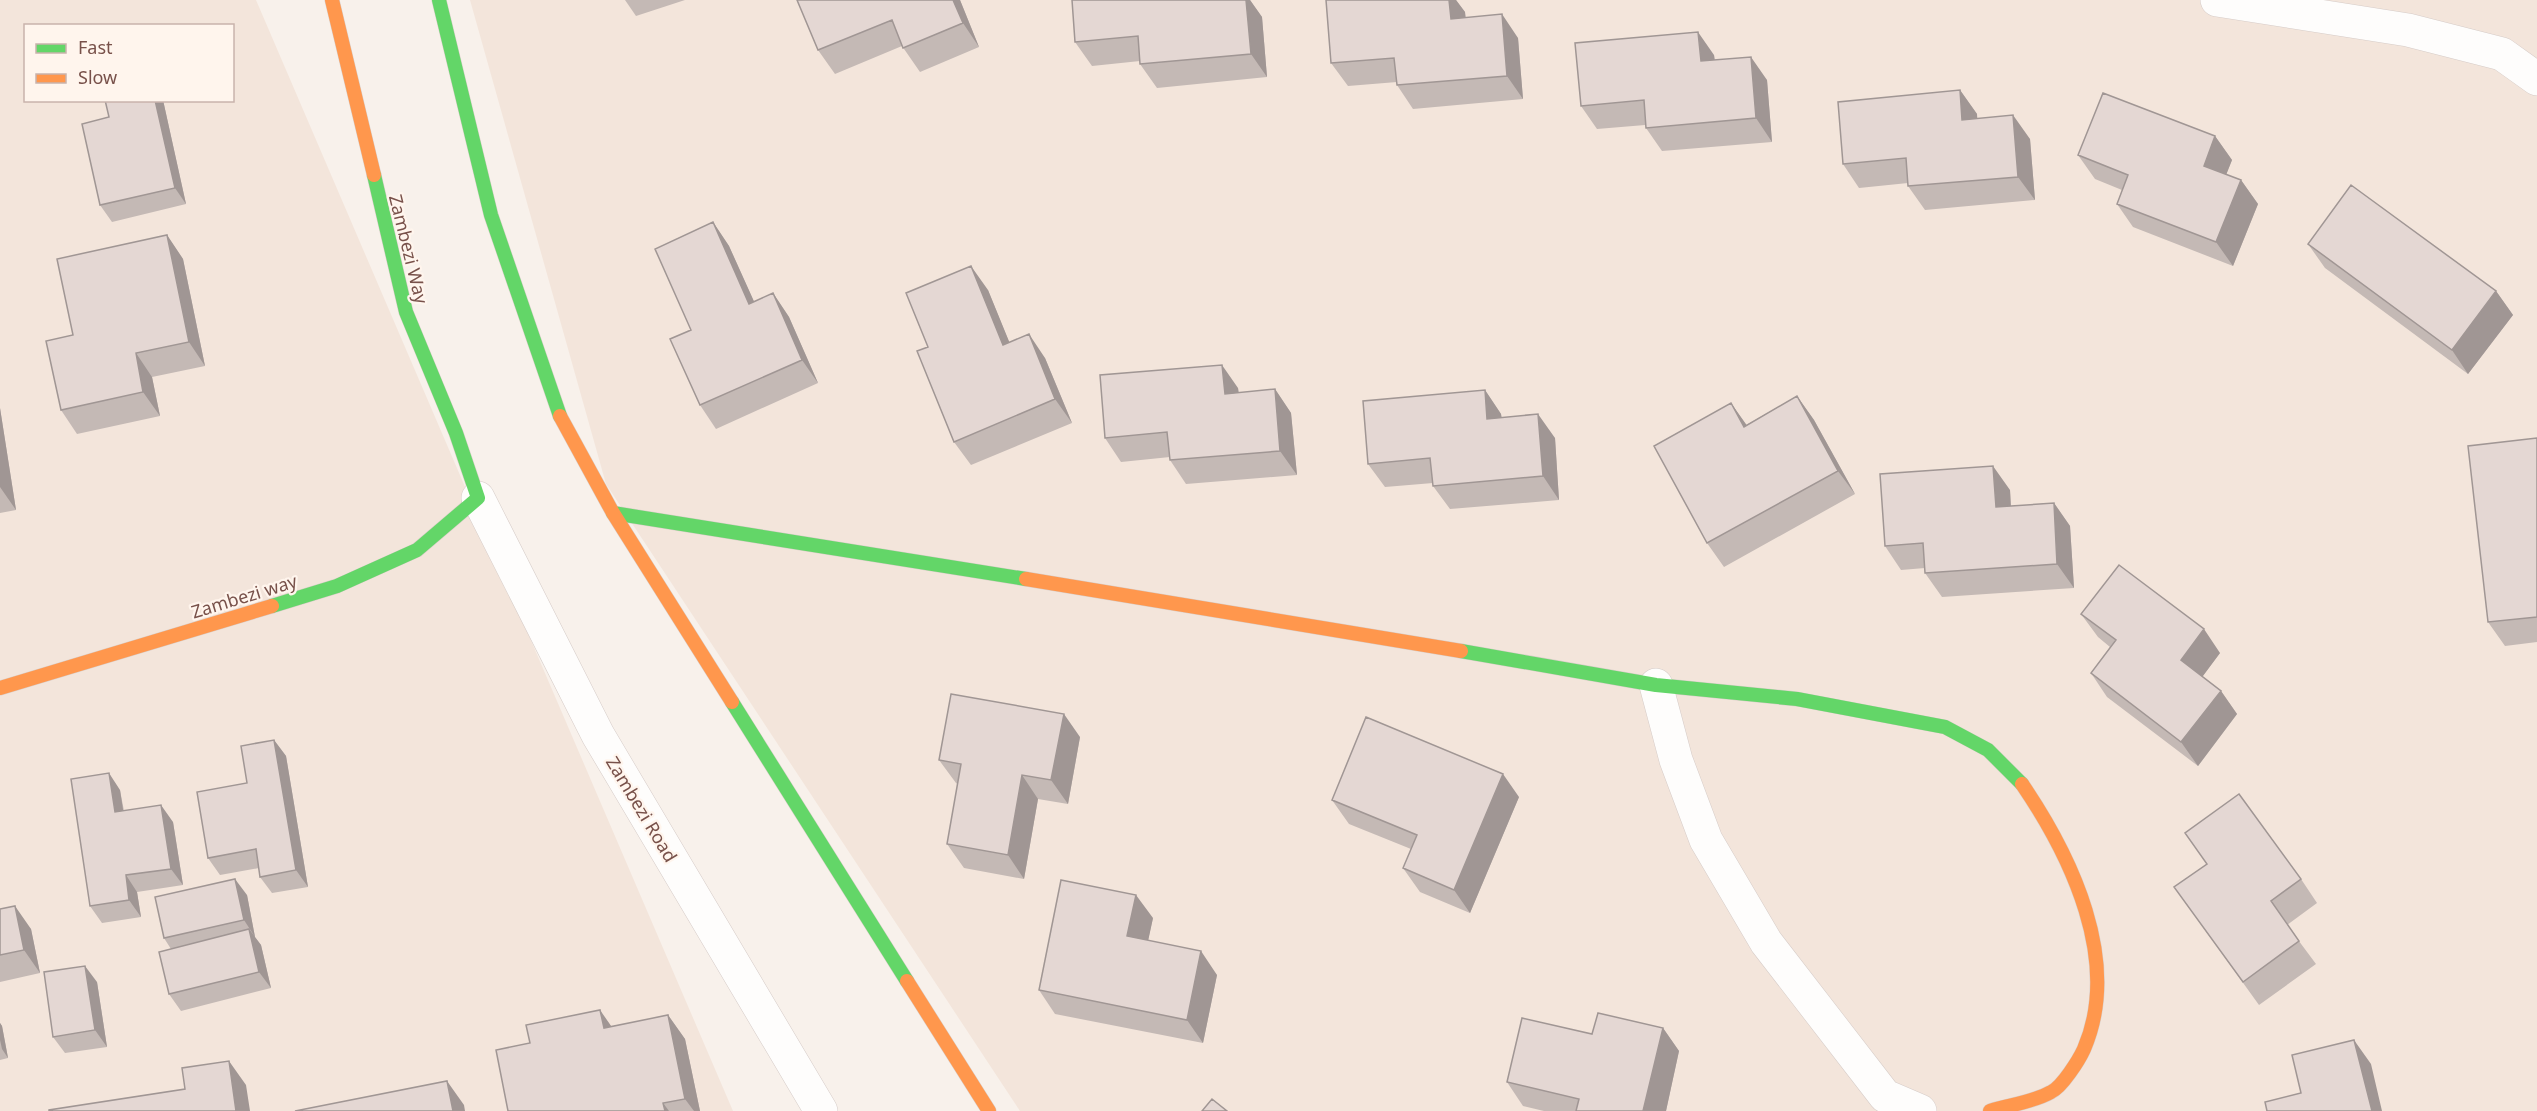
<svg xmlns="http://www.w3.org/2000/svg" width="2537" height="1111" viewBox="0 0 2537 1111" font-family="'Noto Sans',sans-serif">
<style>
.residential{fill:#f3e5db;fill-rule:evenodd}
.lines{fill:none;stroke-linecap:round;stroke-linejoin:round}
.street-casing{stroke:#d6ccc8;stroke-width:34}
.fast-casing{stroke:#d9cec9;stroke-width:15}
.slow-casing{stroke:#d9cec9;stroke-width:15}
.street{stroke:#fefdfc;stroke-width:33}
.fast{stroke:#63d668;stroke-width:14}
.slow{stroke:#ff974d;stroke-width:14}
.wall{fill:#c4b9b5}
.shaded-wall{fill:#a09694}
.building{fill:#e4d7d3;stroke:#a09694;stroke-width:1.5}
.labels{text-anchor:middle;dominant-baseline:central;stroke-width:4.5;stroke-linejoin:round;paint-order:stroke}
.street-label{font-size:18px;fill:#78514a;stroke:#fff5ed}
</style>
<rect width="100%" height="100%" fill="#f8f1eb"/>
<!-- residential -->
<path class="residential" d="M0 0H256L733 1111H0ZM26 26H232V100H26Z
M470 0H2537V1111H1020L606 484Z"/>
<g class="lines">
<!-- street casing -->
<g class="street-casing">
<path id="street" d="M2217 0 2408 30 2502 54 2537 79
M478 498 598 735 821 1111
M1656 685 1676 760 1706 840 1766 942 1885 1096 1920 1111"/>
</g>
<!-- fast casing -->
<g class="fast-casing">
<path id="fast" d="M439 0 491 215 560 416
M613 513 1026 579
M272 606 337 586 417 550 478 498 456 433 406 312 374 175
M1461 651 1656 685 1797 699 1945 727 1988 750 2022 784
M732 702 907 981"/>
</g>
<!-- slow casing -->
<g class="slow-casing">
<path id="slow" d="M332 0 374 175
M560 416 613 513 732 702
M1026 579 1461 651
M0 688 272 606
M907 981 989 1111
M1990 1111C2009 1105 2034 1102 2051 1092 2062 1087 2079 1060 2084 1049 2122 961 2071 856 2022 784"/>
</g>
<!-- street -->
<use href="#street" class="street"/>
<!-- fast -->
<use href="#fast" class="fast"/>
<!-- slow -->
<use href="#slow" class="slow"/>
</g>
<!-- wall -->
<path class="wall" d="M625 0H685L636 16Z
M797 0H960L979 47 920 72 902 46 835 74 818 50Z
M1072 0H1250L1262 17 1267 77 1157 88 1140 64V61L1092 66 1075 42Z
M1326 0H1456L1465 12 1466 18 1518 38 1523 99 1413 109 1397 85V82L1348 86 1331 63Z
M1714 55 1715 60 1767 80 1772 142 1662 151 1646 128 1645 125 1597 129 1581 106Z
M1960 90 1977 114V119L2030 139 2035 200 1925 210 1908 186V183L1859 188 1843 164Z
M163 100 186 204 112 222 100 205 109 117Z
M2215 136 2232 160 2226 175 2241 180 2258 204 2233 266 2133 227 2117 204 2122 190 2095 179 2078 155Z
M713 222 729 246 754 302 773 293 789 317 818 383 716 429 700 405 691 330Z
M167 235 183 259 205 366 152 377 160 416 77 434 61 410 73 335Z
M2308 244 2496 291 2513 315 2468 374 2325 268Z
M988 290 1009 342 1045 358 1072 423 971 465 954 442 928 347Z
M1238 388 1239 393 1275 389 1291 413 1297 475 1186 484 1170 460V457L1121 462 1105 438Z
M1485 390 1501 414 1502 418 1555 438 1559 500 1450 509 1433 486V483L1385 487 1368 464Z
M1797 396 1814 420 1855 494 1724 567 1707 543 1731 403 1746 425Z
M0 408 16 510 0 513Z
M2537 438V642L2505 646 2488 622Z
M2010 490 2011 506 2054 503 2070 526 2074 588 1942 597 1925 573V568L1901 570 1885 546Z
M2081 614 2220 653 2202 677 2221 691 2237 714 2198 766 2107 697 2091 673 2110 647 2098 637Z
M1080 737 1068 804 1038 799 1024 879 964 868 947 844 958 784 956 783 939 760Z
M274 740 286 756 308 887 272 893 260 877 259 868 220 875 208 858 247 783Z
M120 790 124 811 173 822 183 885 137 892 141 917 102 923 90 906Z
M1519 797 1470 913 1420 892 1403 868 1411 849 1349 824 1332 800Z
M2185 833 2301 879 2317 903 2287 925 2316 964 2259 1005 2174 887 2207 864Z
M247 895 255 937 261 945 271 988 181 1011 169 994 171 949 164 938Z
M0 909 31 929 40 973 0 982Z
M1153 918 1148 940 1217 975 1203 1043 1055 1014 1039 990Z
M97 982 107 1047 65 1053 53 1037Z
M668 1015 685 1039 700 1111H508L612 1027Z
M0 1023 2 1026 8 1058 0 1060Z
M1663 1028 1679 1051 1666 1111H1544L1523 1106 1507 1082 1592 1034Z"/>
<!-- shaded-wall -->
<path class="shaded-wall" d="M953 0H960L979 47 963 23Z
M1246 0H1250L1262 17 1267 77 1251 54Z
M1449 0H1456L1465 12 1467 43 1451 19Z
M1502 14 1518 38 1523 99 1507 76Z
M1698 32 1714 55 1717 85 1701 61Z
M1751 57 1767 80 1772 142 1756 118Z
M1960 90 1977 114 1979 144 1962 120Z
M155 100H163L186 204 175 188Z
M2013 115 2030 139 2035 200 2018 177Z
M2215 136 2232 160 2220 190 2204 166Z
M2241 180 2258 204 2233 266 2216 242Z
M713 222 729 246 766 328 749 304Z
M167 235 183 259 205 366 189 342Z
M971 266 988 290 1020 368 1003 345Z
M2496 291 2513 315 2468 374 2452 350Z
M773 293 789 317 818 383 802 360Z
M1029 334 1045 358 1072 423 1055 399Z
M136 353 152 377 160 416 143 392Z
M1222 365 1238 388 1241 418 1225 394Z
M1275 389 1291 413 1297 475 1280 451Z
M1485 390 1501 414 1504 443 1487 419Z
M1797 396 1814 420 1855 494 1838 471Z
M1731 403 1748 427H1744Z
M0 408 16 510 0 487Z
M1538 414 1555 438 1559 500 1543 476Z
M1993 466 2010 490 2012 530 1996 507Z
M2054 503 2070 526 2074 588 2057 564Z
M2204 629 2220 653 2197 684 2181 660Z
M2221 691 2237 714 2198 766 2181 742Z
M1064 714 1080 737 1068 804 1051 780Z
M274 740 286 756 308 887 296 870Z
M109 773 120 790 126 829 115 812Z
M1503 774 1519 797 1470 913 1454 890Z
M1022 775 1038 799 1024 879 1008 855Z
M161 805 173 822 183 885 171 869Z
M126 875 137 892 141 917 129 900Z
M235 879 247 895 255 937 244 920Z
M1136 895 1153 918 1144 960 1127 936Z
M15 906 31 929 40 973 24 950Z
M249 929 261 945 271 988 259 972Z
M1201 951 1217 975 1203 1043 1187 1020Z
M85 966 97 982 107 1047 95 1030Z
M600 1010 616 1033 604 1028Z
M668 1015 685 1039 700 1111H694L685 1099Z
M0 1023 2 1026 8 1058 2 1049 0 1040Z
M1663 1028 1679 1051 1666 1111H1643Z
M2354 1040 2371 1064 2382 1111H2372Z
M229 1061 246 1085 250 1111H236Z
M447 1081 464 1105 465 1111H453Z
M663 1103 669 1111H665Z"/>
<!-- building -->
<path class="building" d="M797 0H953L963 23 903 48 892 20 818 50Z
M1072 0H1246L1251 54 1140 64 1138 36 1075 42Z
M1326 0H1449L1451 19 1502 14 1507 76 1397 85 1394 58 1331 63Z
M1698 32 1701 61 1751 57 1756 118 1646 128 1644 100 1581 106 1575 43Z
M1960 90 1962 120 2013 115 2018 177 1908 186 1906 158 1843 164 1838 102Z
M2103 93 2215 136 2204 166 2241 180 2216 242 2117 204 2128 175 2078 155Z
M105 100H155L175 188 100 205 82 124 109 117Z
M2351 185 2496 291 2452 350 2308 244Z
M713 222 749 304 773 293 802 360 700 405 670 339 691 330 655 249Z
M167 235 189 342 136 353 143 392 61 410 46 341 73 335 57 259Z
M971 266 1003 345 1029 334 1055 399 954 442 917 351 928 347 906 293Z
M1222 365 1225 394 1275 389 1280 451 1170 460 1167 432 1105 438 1100 375Z
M1485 390 1487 419 1538 414 1543 476 1433 486 1430 458 1368 464 1363 401Z
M1797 396 1838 471 1707 543 1654 446 1731 403 1744 427Z
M2537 438V617L2488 622 2468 446Z
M1993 466 1996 507 2054 503 2057 564 1925 573 1923 543 1885 546 1880 474Z
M2119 565 2204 629 2181 660 2221 691 2181 742 2091 673 2116 640 2081 614Z
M951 694 1064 714 1051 780 1022 775 1008 855 947 844 961 764 939 760Z
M1366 717 1503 774 1454 890 1403 868 1417 835 1332 800Z
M274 740 296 870 260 877 256 849 208 858 197 792 247 783 241 746Z
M109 773 115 812 161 805 171 869 126 875 129 900 90 906 71 779Z
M2239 794 2301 879 2271 901 2299 941 2243 982 2174 887 2207 864 2185 833Z
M235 879 244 920 164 938 155 897Z
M1061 880 1136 895 1127 936 1201 951 1187 1020 1039 990Z
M15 906 24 950 0 955V909Z
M249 929 259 972 169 994 159 952Z
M85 966 95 1030 53 1037 44 972Z
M600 1010 604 1028 668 1015 685 1099 663 1103 665 1111H508L496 1050 530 1043 526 1025Z
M1598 1013 1663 1028 1643 1111H1576L1579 1099 1507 1082 1522 1018 1592 1034Z
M2354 1040 2372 1111H2267L2265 1102 2301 1093 2292 1055Z
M229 1061 236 1111H49V1110L185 1089 182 1068Z
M447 1081 453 1111H295Z
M1212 1099 1227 1111H1202Z"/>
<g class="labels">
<!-- street labels -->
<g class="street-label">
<text transform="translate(409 249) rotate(76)">Zambezi Way</text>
<text transform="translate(244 596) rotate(-17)">Zambezi way</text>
<text transform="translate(642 809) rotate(59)">Zambezi Road</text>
</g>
</g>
<!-- legend -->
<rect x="24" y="24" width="210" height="78" fill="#fff5ed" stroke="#c9b3ac" stroke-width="1.5"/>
<rect x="36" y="44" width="30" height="9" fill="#63d668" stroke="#c9b3ac" stroke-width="1.5"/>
<text x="78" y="54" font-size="18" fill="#78514a">Fast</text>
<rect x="36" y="74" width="30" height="9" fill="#ff974d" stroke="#c9b3ac" stroke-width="1.5"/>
<text x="78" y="84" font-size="18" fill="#78514a">Slow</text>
</svg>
